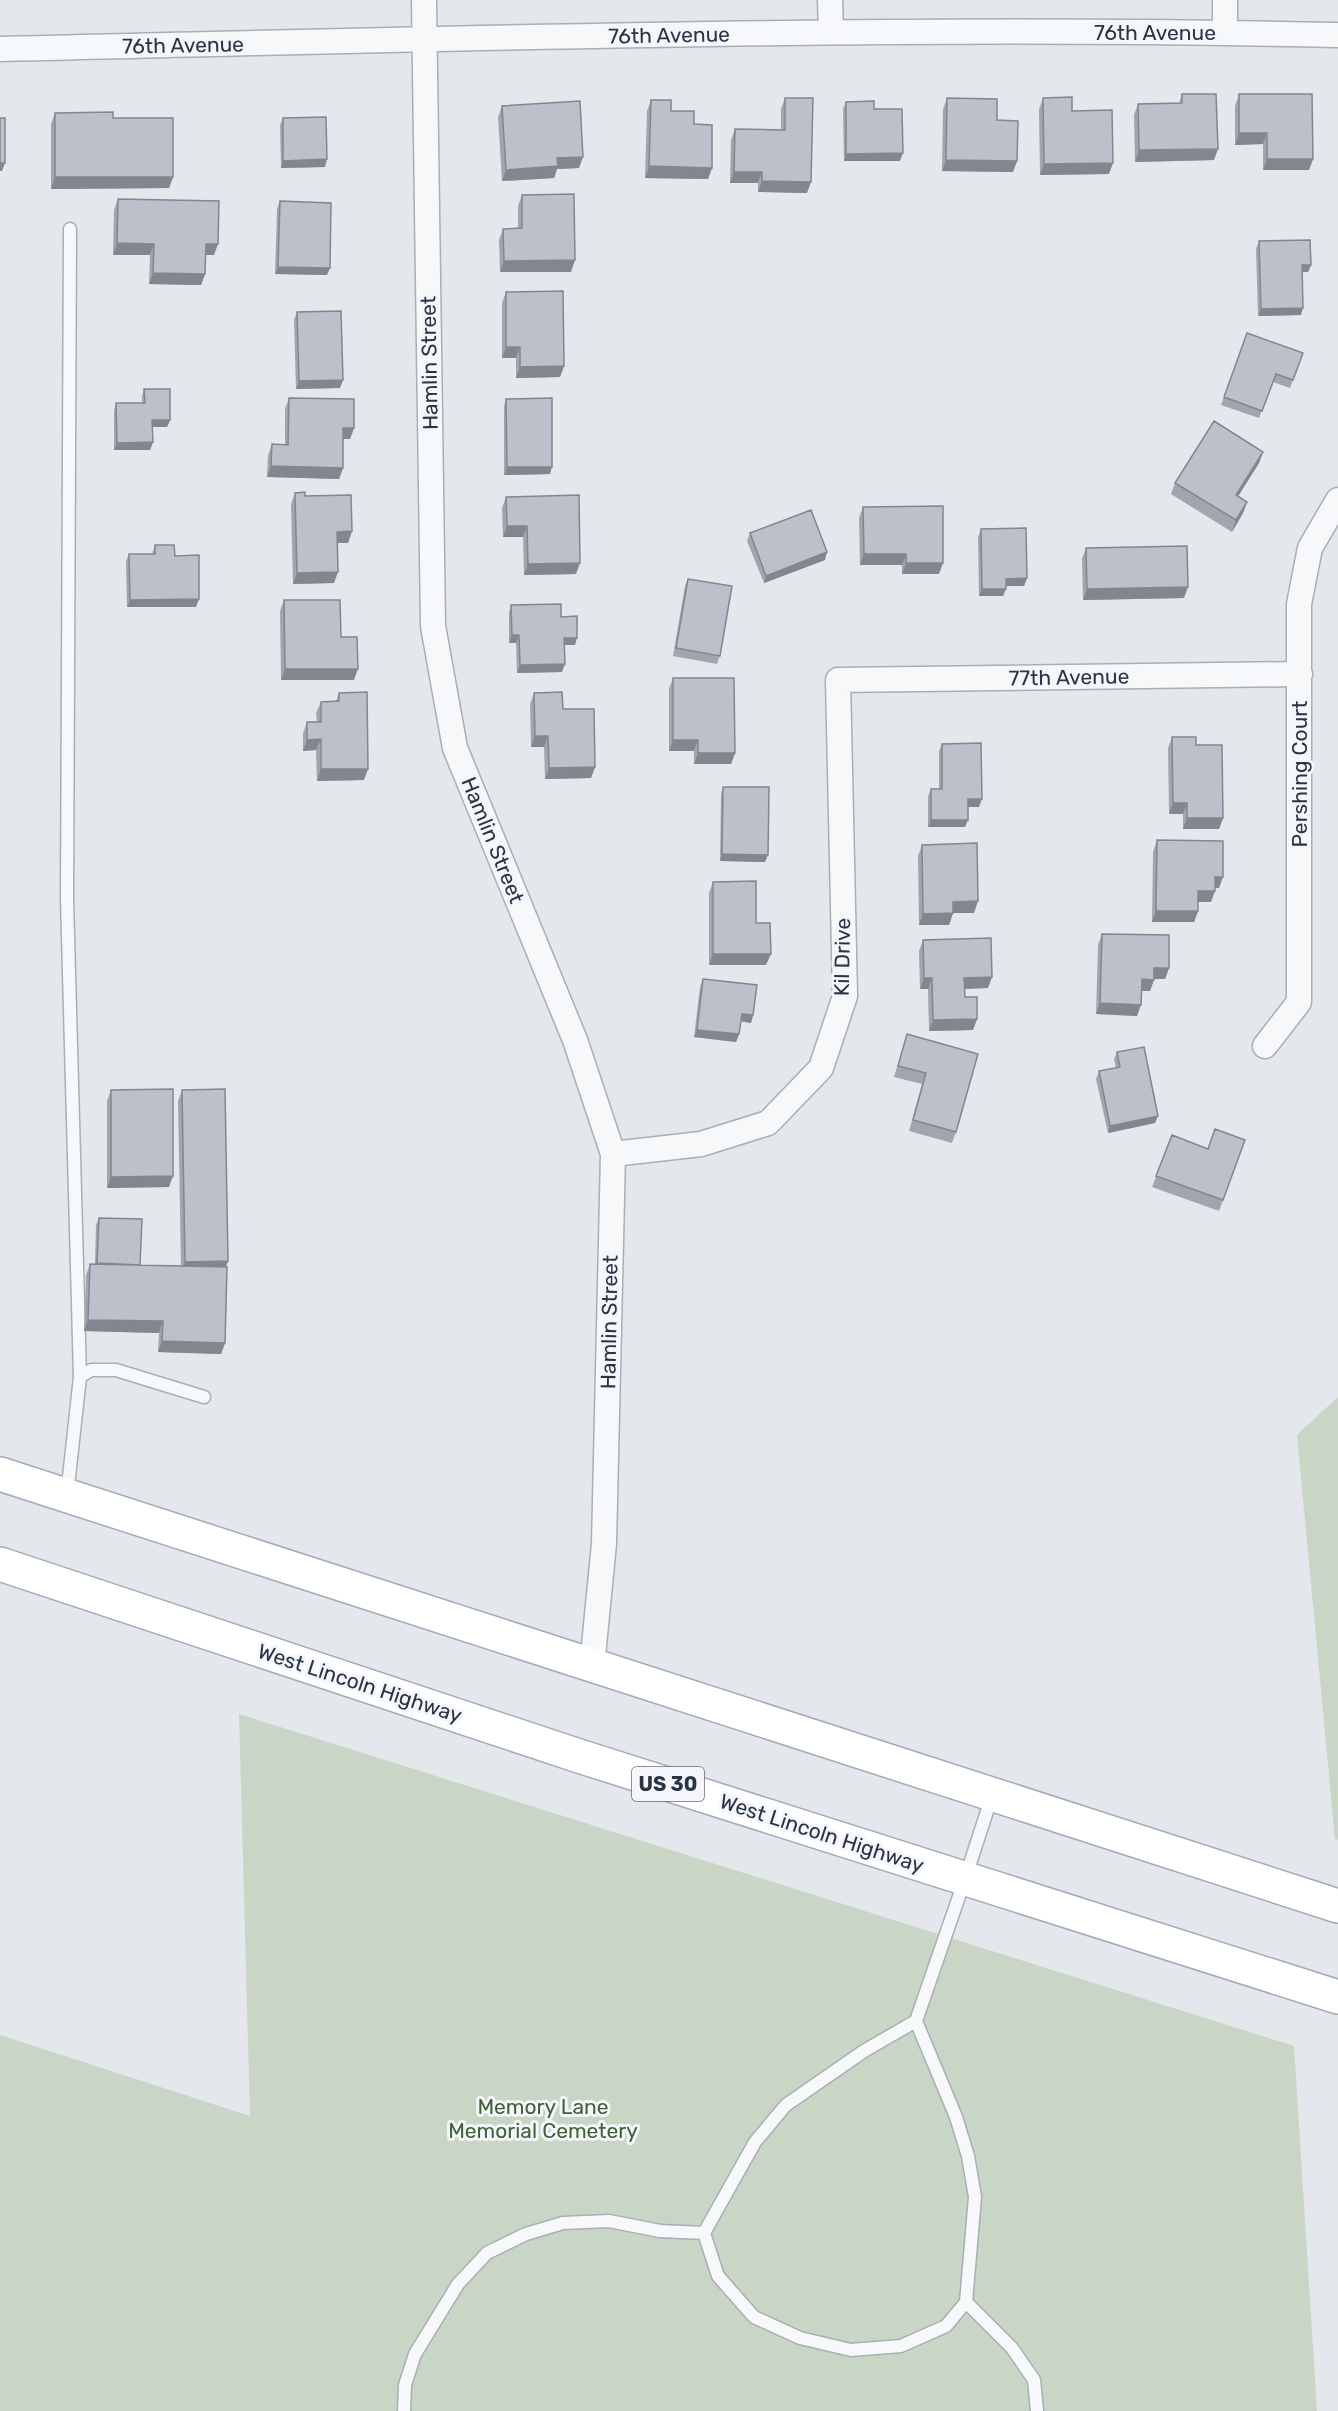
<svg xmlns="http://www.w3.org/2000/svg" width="1338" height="2411" viewBox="0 0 1338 2411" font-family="Rubik,sans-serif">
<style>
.green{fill:#c9d6c5}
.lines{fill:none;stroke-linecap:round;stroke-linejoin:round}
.service-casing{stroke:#a9aeb7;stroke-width:15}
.minor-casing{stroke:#a9aeb7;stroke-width:27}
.primary-casing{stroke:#a3abb8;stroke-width:36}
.service{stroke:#f7f8fa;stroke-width:12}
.minor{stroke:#f7f8fa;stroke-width:24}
.primary{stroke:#fff;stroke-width:33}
.wall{fill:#a1a5ae}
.shaded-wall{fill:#83868d}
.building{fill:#bbc0ca;stroke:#83868d;stroke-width:1.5}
.labels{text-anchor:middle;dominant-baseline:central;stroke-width:6;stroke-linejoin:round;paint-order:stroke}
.shield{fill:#f4f6f9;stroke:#676e7b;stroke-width:1.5}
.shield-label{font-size:20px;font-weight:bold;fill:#2b3445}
.street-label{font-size:21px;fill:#2b3445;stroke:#f4f6f9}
.park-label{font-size:21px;fill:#3f6138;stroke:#f4f6f9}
</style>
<rect width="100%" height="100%" fill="#e4e7ec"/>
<!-- green -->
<path class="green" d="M1338 1397V1840L1335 1839 1297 1435Z
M239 1714 1294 2046 1317 2411H0V2035L250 2116Z"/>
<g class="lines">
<!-- service casing -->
<g class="service-casing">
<path id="service" d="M70 229 67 899 80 1377
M67 1495 80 1377 91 1370H116L204 1397
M916 2021 956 2117 968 2156 975 2197 966 2302 946 2326 901 2346 851 2350 800 2338 754 2317 718 2276 704 2233 755 2142 786 2105 864 2051Z
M916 2021 965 1879 992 1796
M966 2302 1012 2348 1034 2380 1037 2411
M404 2411 405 2385 415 2354 458 2284 487 2253 526 2234 563 2223 609 2221 660 2231 704 2233"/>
</g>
<!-- minor casing -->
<g class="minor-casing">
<path id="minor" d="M424 0 433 626 455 748 575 1040 613 1154 604 1544 592 1666
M830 0 831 32
M1225 0V32
M0 49C446 39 892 25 1338 35
M1265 1046 1299 1002V604L1310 548 1338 500
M613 1154 701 1144 768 1123 821 1068 845 996 838 680 1300 674"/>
</g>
<!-- primary casing -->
<g class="primary-casing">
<path id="primary" d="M0 1474 1338 1906
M0 1564 579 1756 1338 1997"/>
</g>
<!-- service -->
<use href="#service" class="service"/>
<!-- minor -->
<use href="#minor" class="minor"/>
<!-- primary -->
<use href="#primary" class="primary"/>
</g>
<!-- wall -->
<path class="wall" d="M1182 94 1214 160 1135 162 1134 115 1138 104 1179 103Z
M1239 94 1313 159 1309 170H1263V144L1235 145V106Z
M785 98 807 193 758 192V183H730L731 140 735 129 781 130V109Z
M947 98 1017 161 1013 172 942 171 943 109Z
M1043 98 1072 111 1109 174 1040 175 1039 109Z
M651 100 694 124 712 168 708 179 645 178 647 111Z
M846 102 874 109 900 161H844L843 109Z
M502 106 579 168 557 169 554 178 502 181 498 117Z
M55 113 113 118 173 177 169 188 51 189V124Z
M283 118 325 167 281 168 280 125Z
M522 195 571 272H500L499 240 503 229 518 228V206Z
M118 199 214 255H206L205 274 201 285 149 284 150 255H113L114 210Z
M280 201 327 275 275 274 277 209Z
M1259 241 1311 265 1308 272H1302L1301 315 1258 316 1256 249Z
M506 292 564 366 560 377 516 378V358H502V303Z
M297 312 340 388 296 389 294 320Z
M1247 333 1303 353 1290 388 1273 382 1259 418 1221 405Z
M144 389 170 420 167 427H152L153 442 150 450H114V411L116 403H142V396Z
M289 398 354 428 350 439H343V468L339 479 267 477 268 455 272 444 285 445V409Z
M506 399 550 474 504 475V406Z
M1263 452 1259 463 1238 496 1247 502 1243 513 1232 532 1171 494 1175 483Z
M295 493 305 496 352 531 348 543H338L334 583 293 584 291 504Z
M506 497 576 574 524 575 523 537H503L502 508Z
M863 507 939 574H902V565H860L859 518Z
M981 529 1027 578 1024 586H1006L1003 596H979L978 537Z
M750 533 825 560 764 583 747 541Z
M155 545 175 556 196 607H127L126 561 129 554H152Z
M1086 548 1184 598 1083 600 1082 559Z
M688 579 720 656 717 664 673 656 685 586Z
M284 600 341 637 354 680H281L280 611Z
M511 605 561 617 575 645H565L562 672 517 673 516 643H509V612Z
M673 678 735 753 731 764H694V751H669V689Z
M339 693 364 780 317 781 316 750 303 751V733L307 722H317L316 713 321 702 336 701Z
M534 693 563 709 595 767 591 778 545 779 544 747H531L530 704Z
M1172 737 1196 745 1223 818 1219 829H1183V814H1169L1168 748Z
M942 744 979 807H968L965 827H928V796L931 789H939V751Z
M723 787 765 862 720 861 721 794Z
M1157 840 1219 888H1215L1211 902H1198V911L1194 922H1152L1153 852Z
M922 845 974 913H953L949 925H919L918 856Z
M713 882 756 923 766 965H709V893Z
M1102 934 1169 968 1165 979H1154L1150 991H1141L1137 1016 1096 1014 1098 945Z
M923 940 988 988 964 989 965 997 977 1019 973 1030 929 1031 928 989H920L919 951Z
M703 979 753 1015 751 1023 741 1021 739 1034 736 1042 694 1037 700 987Z
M907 1034 956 1132 952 1143 909 1131 922 1084 894 1077Z
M1117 1052 1155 1123 1108 1133 1096 1079 1099 1071 1116 1068 1114 1059Z
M111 1090 169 1187 107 1188V1101Z
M182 1090 226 1267 225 1343 221 1354 158 1352 159 1333 84 1331 86 1275 90 1264H95L96 1225 99 1218 140 1265 181 1266 178 1101Z
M1172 1135 1208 1149 1245 1140 1219 1211 1152 1187Z"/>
<!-- shaded-wall -->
<path class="shaded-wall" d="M1239 133H1267L1263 144 1235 145Z
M1218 149 1214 160 1135 162 1139 150Z
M903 153 900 161H844L846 154Z
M583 157 579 168 557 169 554 178 502 181 506 170 557 158Z
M327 159 325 167 281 168 283 161Z
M1267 159H1313L1309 170H1263Z
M946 160 1017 161 1013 172 942 171Z
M0 163H5L2 171H0Z
M1113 163 1109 174 1040 175 1044 164Z
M649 166 712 168 708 179 645 178Z
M734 172H762L758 183H730Z
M55 177H173L169 188 51 189Z
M762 181 811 182 807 193 758 192Z
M117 243 154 244 150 255H113Z
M206 244H218L214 255H202Z
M575 260 571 272H500L504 261Z
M1302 265H1311L1308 272H1300Z
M278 267 330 268 327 275 275 274Z
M153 273 205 274 201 285 149 284Z
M1303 308 1301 315 1258 316 1261 309Z
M506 347H520L516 358H502Z
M564 366 560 377 516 378 520 367Z
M343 380 340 388 296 389 299 381Z
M152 420H170L167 427H150Z
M343 428H354L350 439H339Z
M153 442 150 450H114L117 443Z
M1263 452 1259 463 1232 506 1236 495Z
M271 466 343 468 339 479 267 477Z
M507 467H552L550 474 504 475Z
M1247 502 1243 513 1232 532 1236 520Z
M507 526H527L523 537H503Z
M352 531 348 543H333L337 532Z
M827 552 825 560 764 583 766 576Z
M864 554H906L902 565H860Z
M580 563 576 574 524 575 528 564Z
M906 563H943L939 574H902Z
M338 572 334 583 293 584 297 573Z
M1027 578 1024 586H1003L1006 579Z
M1188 587 1184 598 1083 600 1087 589Z
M982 589H1006L1003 596H979Z
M199 599 196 607H127L130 600Z
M512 635H519L516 643H509Z
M564 638H577L575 645H562Z
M565 664 562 672 517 673 520 665Z
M285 669H358L354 680H281Z
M535 736H548L544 747H531Z
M321 739 316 750 303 751 307 740Z
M673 740H698L694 751H669Z
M698 753H735L731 764H694Z
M595 767 591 778 545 779 549 768Z
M321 769H368L364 780 317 781Z
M968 799H982L979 807H965Z
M1173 803H1187L1183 814H1169Z
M1187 818H1223L1219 829H1183Z
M931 820H968L965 827H928Z
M722 854 768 855 765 862 720 861Z
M1215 877H1223L1219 888H1211Z
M1198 891H1215L1211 902H1194Z
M978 901 974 913H949L953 902Z
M1156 911H1198L1194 922H1152Z
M953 913 949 925H919L923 914Z
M713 954H771L766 965H709Z
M1154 968H1169L1165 979H1150Z
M992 977 988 988 960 989 964 978Z
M924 978H932L928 989H920Z
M1142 979 1154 980 1150 991H1138Z
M1100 1003 1141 1005 1137 1016 1096 1014Z
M742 1014 753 1015 751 1023 739 1021Z
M977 1019 973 1030 929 1031 933 1020Z
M697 1030 739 1034 736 1042 694 1037Z
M1158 1116 1155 1123 1108 1133 1110 1126Z
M173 1176 169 1187 107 1188 111 1177Z
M228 1261 224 1273H181L185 1262Z
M88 1320 163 1321 159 1333 84 1331Z
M162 1341 225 1343 221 1354 158 1352Z"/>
<!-- building -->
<path class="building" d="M1182 94H1216L1218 149 1139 150 1138 104 1182 103Z
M1239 94H1312L1313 159H1267V133H1239Z
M1072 97V111L1112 110 1113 163 1044 164 1043 98Z
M785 98H813L811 182 762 181V172H734L735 129 785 130Z
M947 98 997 99V120L1018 121 1017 161 946 160Z
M651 100H671V111H694V124L712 125V168L649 166Z
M580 101 583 157 557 158 558 166 506 170 502 106Z
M874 101V109H902L903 153 846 154V102Z
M113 112V118H173V177H55V113Z
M326 117 327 159 283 161V118Z
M0 118H5V163H0Z
M574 194 575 260 504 261 503 229 522 228V195Z
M118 199 219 201 218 244H206L205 274 153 273 154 244 117 243Z
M280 201 331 203 330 268 278 267Z
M1310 240 1311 265H1302L1303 308 1261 309 1259 241Z
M563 291 564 366 520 367V347H506V292Z
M341 311 343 380 299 381 297 312Z
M1247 333 1303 353 1293 380 1276 374 1262 411 1224 397Z
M144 389H170V420H152L153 442 117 443 116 403H145Z
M289 398 354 399V428H343V468L271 466 272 444 288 445Z
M552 398V467H507L506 399Z
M1214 421 1263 452 1236 495 1247 502 1236 520 1175 483Z
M305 492V496L351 495 352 531 337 532 338 572 297 573 295 493Z
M579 495 580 563 528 564 527 526H507L506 497Z
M943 506V563H906V554H864L863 507Z
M811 510 827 552 766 576 750 533Z
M1026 528 1027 578 1006 579V589H982L981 529Z
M155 545H174L175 556 199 555V599L130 600 129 554H155Z
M1187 546 1188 587 1087 589 1086 548Z
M688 579 732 586 720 656 676 648Z
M284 600H340L341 637H357L358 669H285Z
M561 604V617L577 616V638H564L565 664 520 665 519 635H512L511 605Z
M673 678H734L735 753H698V740H673Z
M367 692 368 769H321V739L307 740V722H321V702L339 701V693Z
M562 692 563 709H594L595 767 549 768 548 736H535L534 693Z
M1172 737H1196V745H1222L1223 818H1187V803H1173Z
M981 743 982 799H968V820H931V789H942V744Z
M723 787H769L768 855 722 854Z
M1157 840 1223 841V877H1215V891H1198V911H1156Z
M977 843 978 901 953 902V913L923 914 922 845Z
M756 881V923H770L771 954H713V882Z
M1102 934 1169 935V968H1154V980L1142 979 1141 1005 1100 1003Z
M991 938 992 977 964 978 965 997H977V1019L933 1020 932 978H924L923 940Z
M703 979 757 985 753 1015 742 1014 739 1034 697 1030Z
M907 1034 978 1054 956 1132 913 1120 926 1073 898 1066Z
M1144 1047 1158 1116 1110 1126 1099 1071 1120 1067 1117 1052Z
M173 1089V1176L111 1177V1090Z
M225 1089 228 1261 185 1262 182 1090Z
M1215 1129 1245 1140 1223 1200 1156 1176 1172 1135 1208 1149Z
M99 1218 142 1219 140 1265 97 1263Z
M90 1264 227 1267 225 1343 162 1341 163 1321 88 1320Z"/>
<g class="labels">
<!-- shield labels -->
<rect class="shield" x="632" y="1767" width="72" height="34" rx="4.5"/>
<g class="shield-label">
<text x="668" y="1784">US 30</text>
</g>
<!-- street labels -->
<g class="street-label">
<text x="1155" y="32">76th Avenue</text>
<text transform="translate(669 35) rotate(-1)">76th Avenue</text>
<text transform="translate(183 45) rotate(-1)">76th Avenue</text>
<text transform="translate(429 363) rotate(-91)">Hamlin Street</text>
<text transform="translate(1069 677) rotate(-1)">77th Avenue</text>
<text transform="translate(1299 774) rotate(-90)">Pershing Court</text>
<text transform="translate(493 840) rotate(68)">Hamlin Street</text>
<text transform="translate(842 957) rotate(-89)">Kil Drive</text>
<text transform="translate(609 1322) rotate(-89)">Hamlin Street</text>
<text transform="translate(360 1683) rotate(18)">West Lincoln Highway</text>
<text transform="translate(822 1833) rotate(18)">West Lincoln Highway</text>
</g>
<!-- park labels -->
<g class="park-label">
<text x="543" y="2106">Memory Lane<tspan x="543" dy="24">Memorial Cemetery</tspan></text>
</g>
</g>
</svg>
